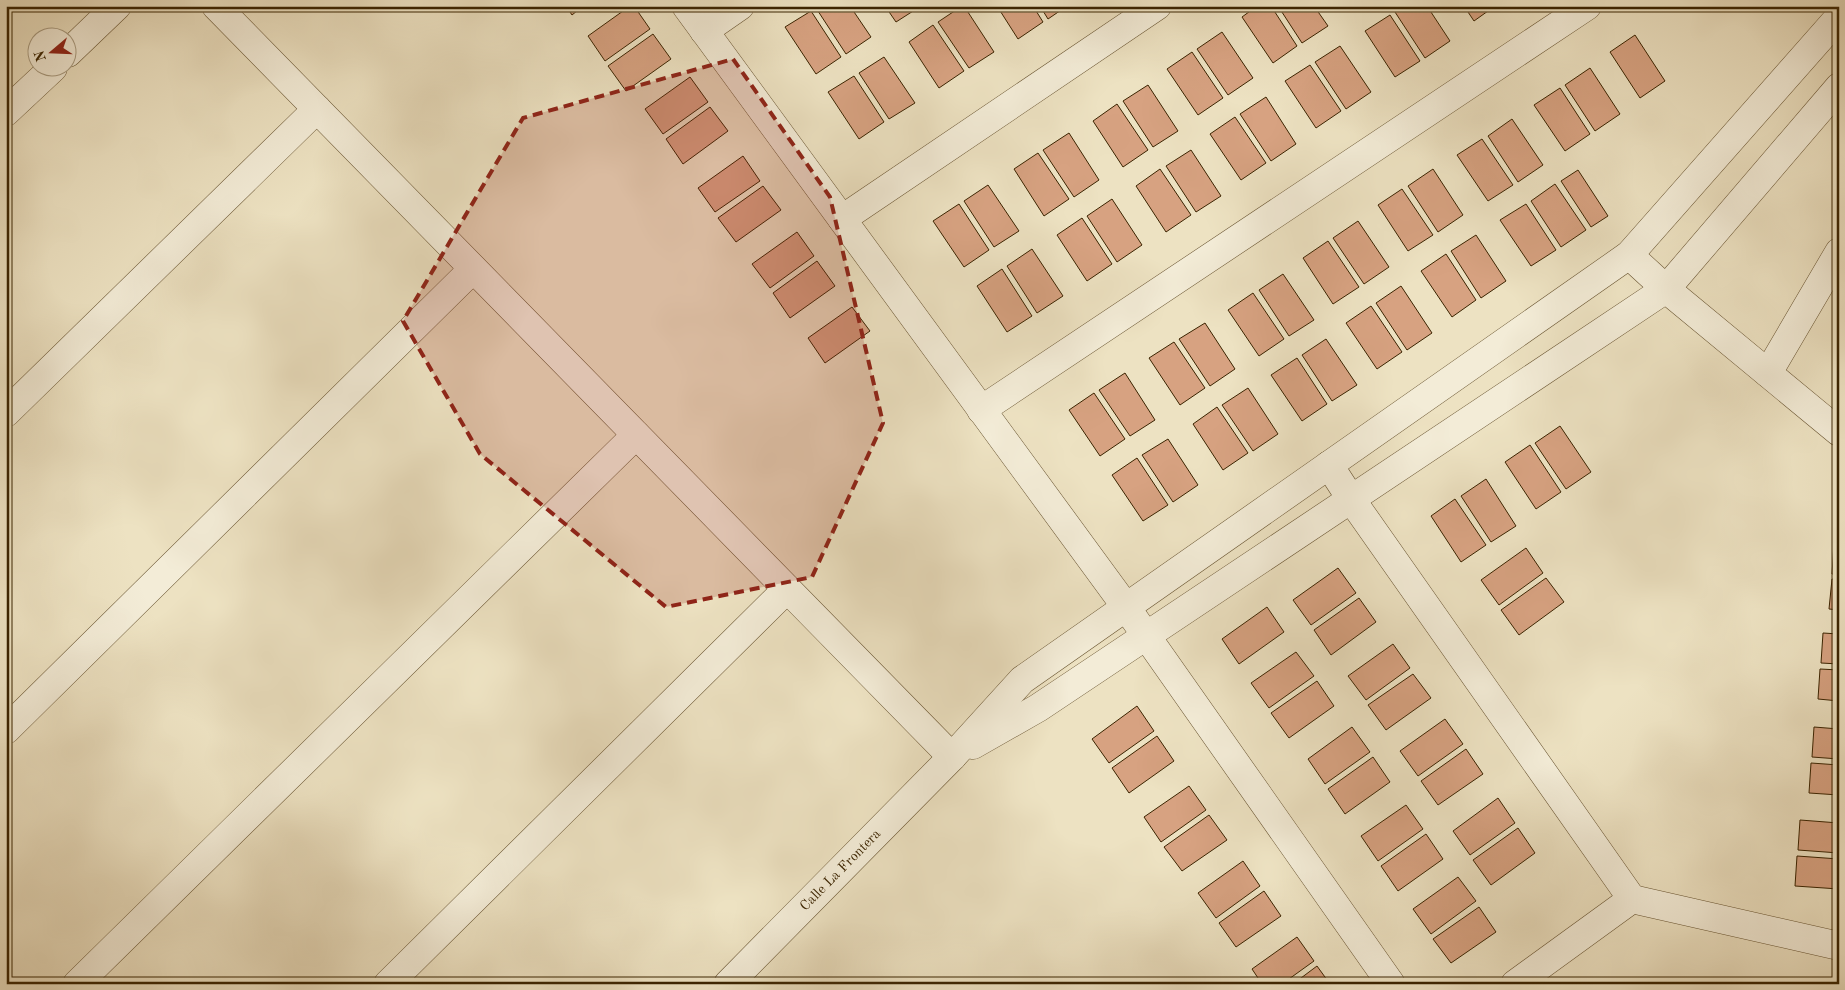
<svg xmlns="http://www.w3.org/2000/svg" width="1845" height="990" viewBox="0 0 1845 990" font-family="'Old Standard TT',serif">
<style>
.building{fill:#d7a281;stroke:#3b2401}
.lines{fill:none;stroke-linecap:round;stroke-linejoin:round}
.street-casing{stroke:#685431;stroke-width:29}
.street{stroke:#f3ecd7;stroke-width:28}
.marked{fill:#8f2418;fill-opacity:0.2;stroke:#8f2418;stroke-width:4;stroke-dasharray:10 6;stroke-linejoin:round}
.labels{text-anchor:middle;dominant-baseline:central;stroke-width:4.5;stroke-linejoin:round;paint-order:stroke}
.street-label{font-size:14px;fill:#3b2401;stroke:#f3ecd7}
</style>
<rect width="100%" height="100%" fill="#ede2c2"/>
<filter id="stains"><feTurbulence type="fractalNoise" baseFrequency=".004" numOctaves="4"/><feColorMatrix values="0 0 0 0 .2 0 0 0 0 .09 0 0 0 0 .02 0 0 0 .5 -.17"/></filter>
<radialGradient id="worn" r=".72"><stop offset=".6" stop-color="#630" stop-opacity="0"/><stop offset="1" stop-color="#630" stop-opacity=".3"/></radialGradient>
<!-- building -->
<path class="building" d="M566 6H583L572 15Z
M630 6H634L650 29 605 61 588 36Z
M818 6H850L871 37 846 54 816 8Z
M885 6H921L896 22Z
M962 6H964L994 52 969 68 938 22Z
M997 6H1033L1043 22 1018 39Z
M1040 6H1067L1048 19Z
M1257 6H1271L1297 46 1273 63 1242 17Z
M1278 6H1314L1328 26 1302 43Z
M1403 6H1427L1450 41 1425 58 1395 12Z
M1464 6H1495L1474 21Z
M811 11 841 57 816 74 785 27Z
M1390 15 1420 61 1395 77 1365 31Z
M933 25 964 71 939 88 909 42Z
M1222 32 1253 78 1228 95 1197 49Z
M653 34 671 59 626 91 608 66Z
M1635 35 1665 81 1640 98 1610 52Z
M1340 46 1371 92 1346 109 1315 62Z
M1192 52 1223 98 1198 115 1167 69Z
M884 57 915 103 889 119 859 73Z
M1310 65 1341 111 1316 128 1285 81Z
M1590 68 1620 114 1595 131 1565 85Z
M854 76 884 122 859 139 828 92Z
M690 77 708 102 663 134 645 109Z
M1148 85 1178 131 1153 147 1123 101Z
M1560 88 1590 134 1565 151 1534 105Z
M1266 97 1296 144 1271 161 1240 114Z
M1117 104 1148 150 1123 167 1093 121Z
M710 107 728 131 683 164 666 139Z
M1235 117 1266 163 1241 180 1210 134Z
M1512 119 1543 165 1518 182 1488 136Z
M1069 133 1099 180 1074 197 1043 150Z
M1482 139 1513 185 1488 201 1457 155Z
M1191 150 1221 196 1196 212 1166 166Z
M1038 153 1069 199 1044 216 1014 169Z
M743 156 760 181 715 212 698 188Z
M1160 169 1191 215 1166 232 1136 186Z
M1433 169 1463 215 1438 232 1408 186Z
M1578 170 1608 216 1591 227 1561 181Z
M1555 184 1586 230 1561 247 1531 201Z
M988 185 1019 231 994 247 964 201Z
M763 186 781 210 736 242 718 218Z
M1402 189 1433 235 1408 251 1378 205Z
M1112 199 1142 245 1117 262 1087 216Z
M959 204 989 250 964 267 933 221Z
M1526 204 1556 250 1531 266 1500 220Z
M1082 218 1112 264 1087 281 1057 235Z
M1358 221 1389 267 1364 284 1333 238Z
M797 232 814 256 770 288 752 264Z
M1476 235 1506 281 1481 298 1451 251Z
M1328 241 1359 287 1333 304 1303 258Z
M1032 249 1063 296 1037 313 1007 266Z
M1446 254 1476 300 1452 317 1421 271Z
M817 261 835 286 790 318 773 293Z
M1002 269 1032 316 1007 332 977 286Z
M1283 274 1314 320 1289 336 1259 290Z
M1401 286 1432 333 1407 350 1376 303Z
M1253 293 1284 339 1259 356 1228 310Z
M1371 306 1402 352 1377 369 1346 323Z
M852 307 870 331 825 363 808 338Z
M1205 323 1235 369 1210 386 1179 339Z
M1326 339 1357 385 1332 401 1302 355Z
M1174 342 1205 388 1180 405 1149 358Z
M1297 358 1327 404 1302 421 1271 375Z
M1125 373 1155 420 1130 436 1099 390Z
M1248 388 1278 434 1253 451 1222 405Z
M1094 393 1125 439 1100 456 1069 410Z
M1217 407 1248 453 1223 470 1193 424Z
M1560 426 1591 472 1566 489 1535 443Z
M1168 439 1198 485 1173 502 1142 455Z
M1530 445 1561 492 1536 509 1505 462Z
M1137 458 1168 505 1143 521 1112 475Z
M1486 479 1516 526 1491 542 1461 496Z
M1455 499 1486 545 1461 562 1431 516Z
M1834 543 1839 544V574H1832Z
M1526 548 1543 573 1499 605 1481 580Z
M1338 568 1356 593 1311 625 1293 600Z
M1546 578 1564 602 1519 635 1501 610Z
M1832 579 1839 580V610L1829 609Z
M1359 598 1376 622 1331 655 1314 630Z
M1267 607 1284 632 1239 664 1222 639Z
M1823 633 1839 634V664L1821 663Z
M1393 644 1410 668 1366 700 1348 676Z
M1296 652 1314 676 1269 708 1251 683Z
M1820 669 1839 670V701L1818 699Z
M1413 674 1431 698 1386 730 1368 705Z
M1317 681 1334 706 1289 738 1271 713Z
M1137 706 1154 731 1109 763 1092 739Z
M1445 719 1463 744 1418 776 1400 751Z
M1352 727 1370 752 1325 784 1308 759Z
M1814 727 1839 729V759L1812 757Z
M1157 736 1174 761 1129 793 1112 768Z
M1466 749 1483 774 1438 805 1421 781Z
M1373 757 1390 782 1345 814 1328 789Z
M1811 763 1839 765V795L1809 793Z
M1189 786 1206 810 1161 842 1144 817Z
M1498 798 1515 823 1470 855 1453 831Z
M1406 805 1423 829 1378 861 1361 836Z
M1209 815 1227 840 1182 871 1164 847Z
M1800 820 1839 823V853L1798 850Z
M1518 828 1535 853 1491 885 1473 860Z
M1426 834 1443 859 1398 891 1381 866Z
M1797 856 1839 859V889L1795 886Z
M1243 861 1260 886 1216 918 1198 893Z
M1458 877 1476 901 1431 934 1413 909Z
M1264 891 1281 916 1236 947 1219 923Z
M1479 907 1496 932 1451 963 1433 939Z
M1297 937 1314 961 1282 984H1262L1252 969Z
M1317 966 1330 984H1293Z"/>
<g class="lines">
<!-- street casing -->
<g class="street-casing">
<g id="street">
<path d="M216 6 952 757"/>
<path d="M686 6 1126 607 1391 984"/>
<path d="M704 31 740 6"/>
<path d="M68 53 117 6"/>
<path d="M6 112 53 68"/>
<path d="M842 219 1157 6"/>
<path d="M1629 255 1666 289 1839 432"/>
<path d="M1768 373 1839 252"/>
<path d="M981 410 1587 6"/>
<path d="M6 413 317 109"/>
<path d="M1329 465 1351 499 1632 899 1515 984"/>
<path d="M6 730 473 269"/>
<path d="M973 745 1038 708 1666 289 1839 87"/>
<path d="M1632 899 1839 946"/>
<path d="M77 984 636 435"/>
<path d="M388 984 787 589"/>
<path id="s1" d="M728 984 952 757 1022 680 1629 255 1839 17"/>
</g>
</g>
<!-- street -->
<use href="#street" class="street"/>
</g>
<!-- marked area -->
<path class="marked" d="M733 59 830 197 883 423 812 577 666 607 480 454 403 321 523 118Z"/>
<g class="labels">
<!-- street labels -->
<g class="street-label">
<text stroke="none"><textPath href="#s1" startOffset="160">Calle La Frontera</textPath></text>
</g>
</g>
<!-- margin -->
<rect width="1845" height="990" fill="none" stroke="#ede2c2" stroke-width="25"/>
<rect x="8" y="8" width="1830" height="975" fill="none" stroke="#3b2401" stroke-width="2.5"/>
<rect x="12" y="12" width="1820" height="965" fill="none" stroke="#3b2401"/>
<!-- north arrow -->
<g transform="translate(52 52) rotate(251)"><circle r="24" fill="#f3ecd7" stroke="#a99c81"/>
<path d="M0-4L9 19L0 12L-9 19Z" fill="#8f2418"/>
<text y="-8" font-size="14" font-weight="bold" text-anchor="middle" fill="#3b2401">N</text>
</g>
<rect width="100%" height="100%" filter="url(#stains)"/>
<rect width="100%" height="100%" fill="url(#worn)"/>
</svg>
